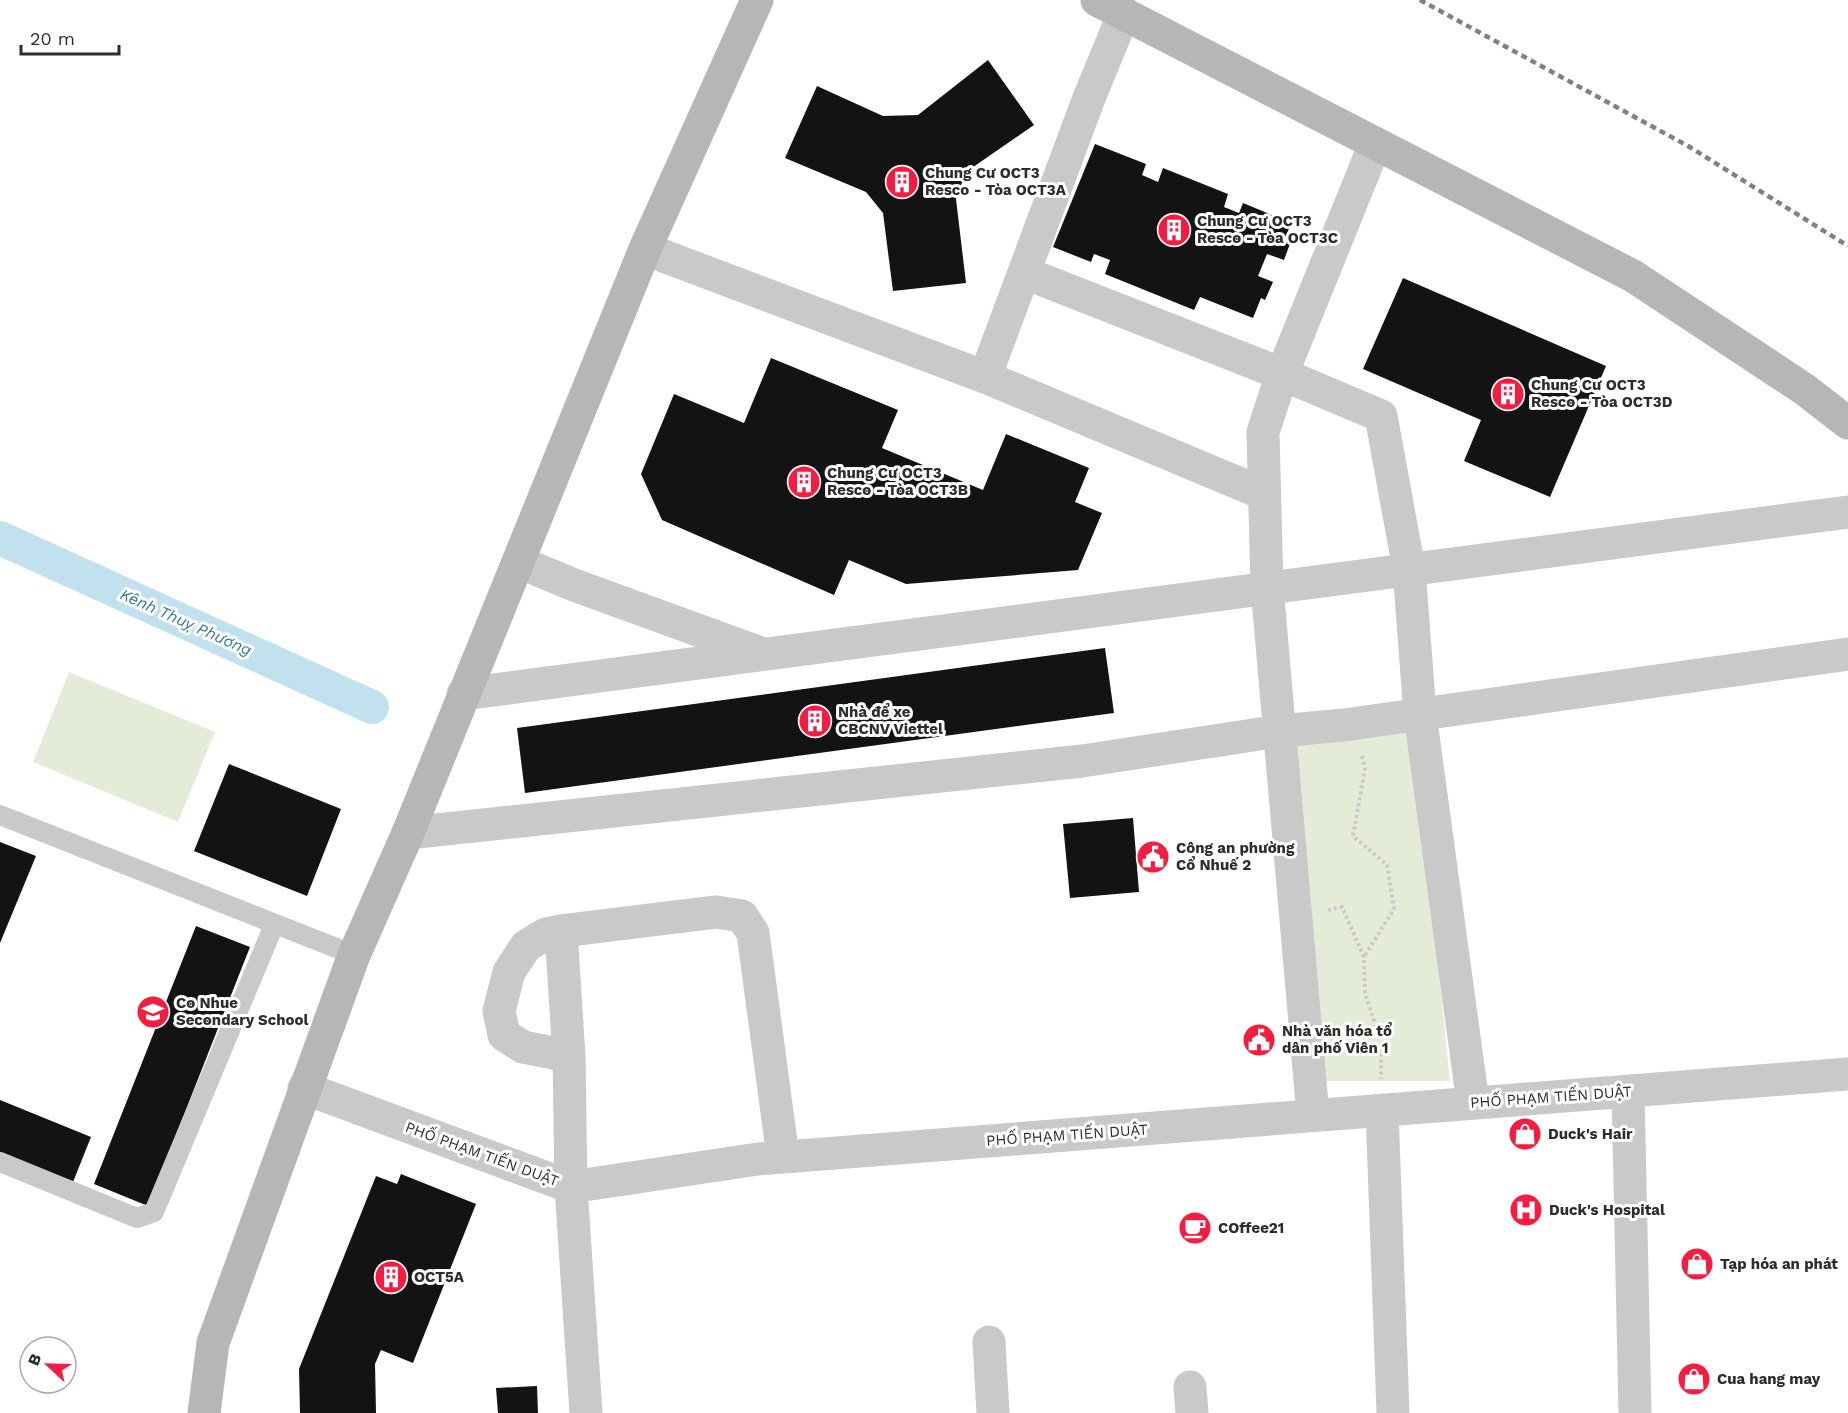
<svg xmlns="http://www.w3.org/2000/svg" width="1848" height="1413" viewBox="0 0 1848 1413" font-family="'Work Sans',sans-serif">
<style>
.green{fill:#e4ecd8}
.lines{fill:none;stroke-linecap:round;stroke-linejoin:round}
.canal{stroke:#c1e1ee;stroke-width:34}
.building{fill:#131313}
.path{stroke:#c9c9c9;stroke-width:4;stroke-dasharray:3 3;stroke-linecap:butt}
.lane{stroke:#c9c9c9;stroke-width:20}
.street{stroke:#c9c9c9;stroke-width:33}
.secondary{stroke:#b6b6b6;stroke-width:33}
.rail{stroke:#818181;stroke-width:4.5;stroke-dasharray:6 4.5;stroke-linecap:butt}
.labels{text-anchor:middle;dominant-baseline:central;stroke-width:6;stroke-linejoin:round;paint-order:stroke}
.poi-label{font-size:15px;font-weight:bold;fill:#2c2c2c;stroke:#fff;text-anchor:start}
.street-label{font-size:15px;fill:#2c2c2c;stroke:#fff}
.water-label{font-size:16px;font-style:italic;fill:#337895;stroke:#fff}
</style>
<rect width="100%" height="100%" fill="#fff"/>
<!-- green -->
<path class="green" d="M69 672 215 732 178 822 33 762Z
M1414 725 1450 1081H1321L1293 741Z"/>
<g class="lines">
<!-- canal -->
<path class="canal" d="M0 538 372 707"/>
</g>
<!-- building -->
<path class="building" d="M988 60 1034 125 966 172 956 199 966 283 893 291 883 213 866 192 785 158 817 86 883 116 918 115Z
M1095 144 1146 164 1142 175 1158 182 1163 168 1228 194 1224 207 1239 213 1243 203 1291 223 1285 239 1291 241 1284 260 1267 254 1258 276 1273 282 1265 300 1261 298 1253 318 1200 297 1194 310 1105 274 1110 260 1094 254 1091 262 1053 247Z
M1403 278 1606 366 1550 497 1464 461 1481 420 1363 369Z
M771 358 898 410 882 448 983 490 1006 434 1089 468 1075 502 1102 513 1078 570 906 584 849 560 834 595 662 520 641 474 674 394 744 423Z
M1105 648 1114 713 525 793 517 728Z
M229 764 341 809 307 896 194 851Z
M1133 818 1139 892 1070 898 1063 824Z
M0 842 36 856 0 943Z
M196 926 250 947 148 1206 94 1184Z
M0 1100 91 1137 73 1182 0 1152Z
M401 1174 476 1204 413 1363 381 1350 375 1364 376 1413H300L299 1369 376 1176 397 1184Z
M537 1386 538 1413H498L496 1388Z"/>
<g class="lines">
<!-- path -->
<path class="path" d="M1362 756 1365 769 1353 836 1387 865 1394 909 1364 957
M1328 910 1342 907 1364 957 1365 993 1381 1042V1079"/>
<!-- lane -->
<path class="lane" d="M0 815 354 955
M0 1162 137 1218 154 1212 274 925"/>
<!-- street -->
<path class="street" d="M645 249 985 377 1262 493
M1025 273 1282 374 1381 416 1409 569 1420 714 1473 1103
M985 377 1089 98 1124 13
M519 562 574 585 758 652
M463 694 1848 512
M408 833 1082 761 1279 731 1344 725 1848 654
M561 931 569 1056 571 1187 586 1413
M569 1056 523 1047 504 1035 499 1011 509 972 526 946 546 934 561 931 716 912 742 916 753 933 783 1157
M304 1088 571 1187 758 1159 1848 1074
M1628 1091 1635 1413
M1382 1110 1393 1413
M1313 1115 1267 587 1263 432 1282 374 1375 144
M989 1342 993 1413
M1190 1387 1192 1413"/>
<!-- secondary -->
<path class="secondary" d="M1097 0 1633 276 1804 389 1848 423
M204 1413 213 1343 354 955 408 833 645 249 757 0"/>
<!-- rail -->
<path class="rail" d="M1420 0 1688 146 1848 246"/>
</g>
<!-- icons -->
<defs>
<g id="building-disc" transform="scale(1.725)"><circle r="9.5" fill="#f51c40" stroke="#fff"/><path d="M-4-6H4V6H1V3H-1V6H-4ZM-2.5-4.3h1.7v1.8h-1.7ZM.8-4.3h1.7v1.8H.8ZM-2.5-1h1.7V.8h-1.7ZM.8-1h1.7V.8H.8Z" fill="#fff"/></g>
<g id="civic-disc" transform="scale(1.725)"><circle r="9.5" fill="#f51c40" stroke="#fff"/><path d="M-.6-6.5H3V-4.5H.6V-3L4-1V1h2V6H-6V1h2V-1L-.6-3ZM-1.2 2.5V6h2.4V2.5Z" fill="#fff"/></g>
<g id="school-disc" transform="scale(1.725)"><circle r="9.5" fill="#f51c40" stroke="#fff"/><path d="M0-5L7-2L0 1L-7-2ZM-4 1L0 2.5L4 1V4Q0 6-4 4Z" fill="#fff"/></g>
<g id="shop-disc" transform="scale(1.725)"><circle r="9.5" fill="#f51c40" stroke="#fff"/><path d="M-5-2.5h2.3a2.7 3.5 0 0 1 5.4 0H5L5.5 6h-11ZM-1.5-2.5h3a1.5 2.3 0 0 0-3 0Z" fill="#fff"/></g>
<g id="hospital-disc" transform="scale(1.725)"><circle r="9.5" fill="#f51c40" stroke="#fff"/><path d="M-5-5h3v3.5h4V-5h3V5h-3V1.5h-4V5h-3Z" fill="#fff"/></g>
<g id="cafe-disc" transform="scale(1.725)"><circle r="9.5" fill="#f51c40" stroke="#fff"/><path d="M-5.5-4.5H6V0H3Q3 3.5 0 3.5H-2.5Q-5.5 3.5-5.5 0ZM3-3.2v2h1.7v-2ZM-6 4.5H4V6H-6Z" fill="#fff"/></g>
</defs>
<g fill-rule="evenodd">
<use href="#building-disc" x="902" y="182"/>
<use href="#building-disc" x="1174" y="230"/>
<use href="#building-disc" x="1508" y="394"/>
<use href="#building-disc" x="804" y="482"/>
<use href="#building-disc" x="815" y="721"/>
<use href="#civic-disc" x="1153" y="857"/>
<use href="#school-disc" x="153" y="1012"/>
<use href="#civic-disc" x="1259" y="1040"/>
<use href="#shop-disc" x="1525" y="1134"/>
<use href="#hospital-disc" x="1526" y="1210"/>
<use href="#cafe-disc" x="1195" y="1228"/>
<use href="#shop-disc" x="1697" y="1264"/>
<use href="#building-disc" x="391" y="1277"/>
<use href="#shop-disc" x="1694" y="1379"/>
</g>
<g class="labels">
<!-- poi labels -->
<g class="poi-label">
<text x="925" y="173">Chung Cư OCT3<tspan x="925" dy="17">Resco - Tòa OCT3A</tspan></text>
<text x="1197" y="221">Chung Cư OCT3<tspan x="1197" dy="17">Resco - Tòa OCT3C</tspan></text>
<text x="1531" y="385">Chung Cư OCT3<tspan x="1531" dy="17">Resco - Tòa OCT3D</tspan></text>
<text x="827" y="473">Chung Cư OCT3<tspan x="827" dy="17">Resco - Tòa OCT3B</tspan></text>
<text x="838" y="712">Nhà để xe<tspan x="838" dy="17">CBCNV Viettel</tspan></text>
<text x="1176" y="848">Công an phường<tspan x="1176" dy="17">Cổ Nhuế 2</tspan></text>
<text x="176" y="1003">Co Nhue<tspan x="176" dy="17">Secondary School</tspan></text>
<text x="1282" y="1031">Nhà văn hóa tổ<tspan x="1282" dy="17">dân phố Viên 1</tspan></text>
<text x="1548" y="1134">Duck's Hair</text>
<text x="1549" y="1210">Duck's Hospital</text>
<text x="1218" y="1228">COffee21</text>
<text x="1720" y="1264">Tạp hóa an phát</text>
<text x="414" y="1277">OCT5A</text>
<text x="1717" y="1379">Cua hang may</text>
</g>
<!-- street labels -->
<g class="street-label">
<text transform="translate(1551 1097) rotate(-4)">PHỐ PHẠM TIẾN DUẬT</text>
<text transform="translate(1067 1135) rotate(-4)">PHỐ PHẠM TIẾN DUẬT</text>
<text transform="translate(482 1154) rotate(20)">PHỐ PHẠM TIẾN DUẬT</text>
</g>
<!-- water labels -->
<g class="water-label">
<text transform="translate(186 622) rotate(24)">Kênh Thuỵ Phương</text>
</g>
</g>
<!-- north arrow -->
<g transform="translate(48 1365) rotate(292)"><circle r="28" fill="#ffffff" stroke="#ababab" stroke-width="1.5"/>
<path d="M0-4.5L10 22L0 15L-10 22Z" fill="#f51c40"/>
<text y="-9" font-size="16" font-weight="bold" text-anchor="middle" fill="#2c2c2c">B</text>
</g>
<!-- scale -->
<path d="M21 45v9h98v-9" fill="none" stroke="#2c2c2c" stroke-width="3"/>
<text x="30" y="45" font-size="18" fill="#2c2c2c" stroke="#ffffff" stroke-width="4.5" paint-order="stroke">20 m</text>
</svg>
